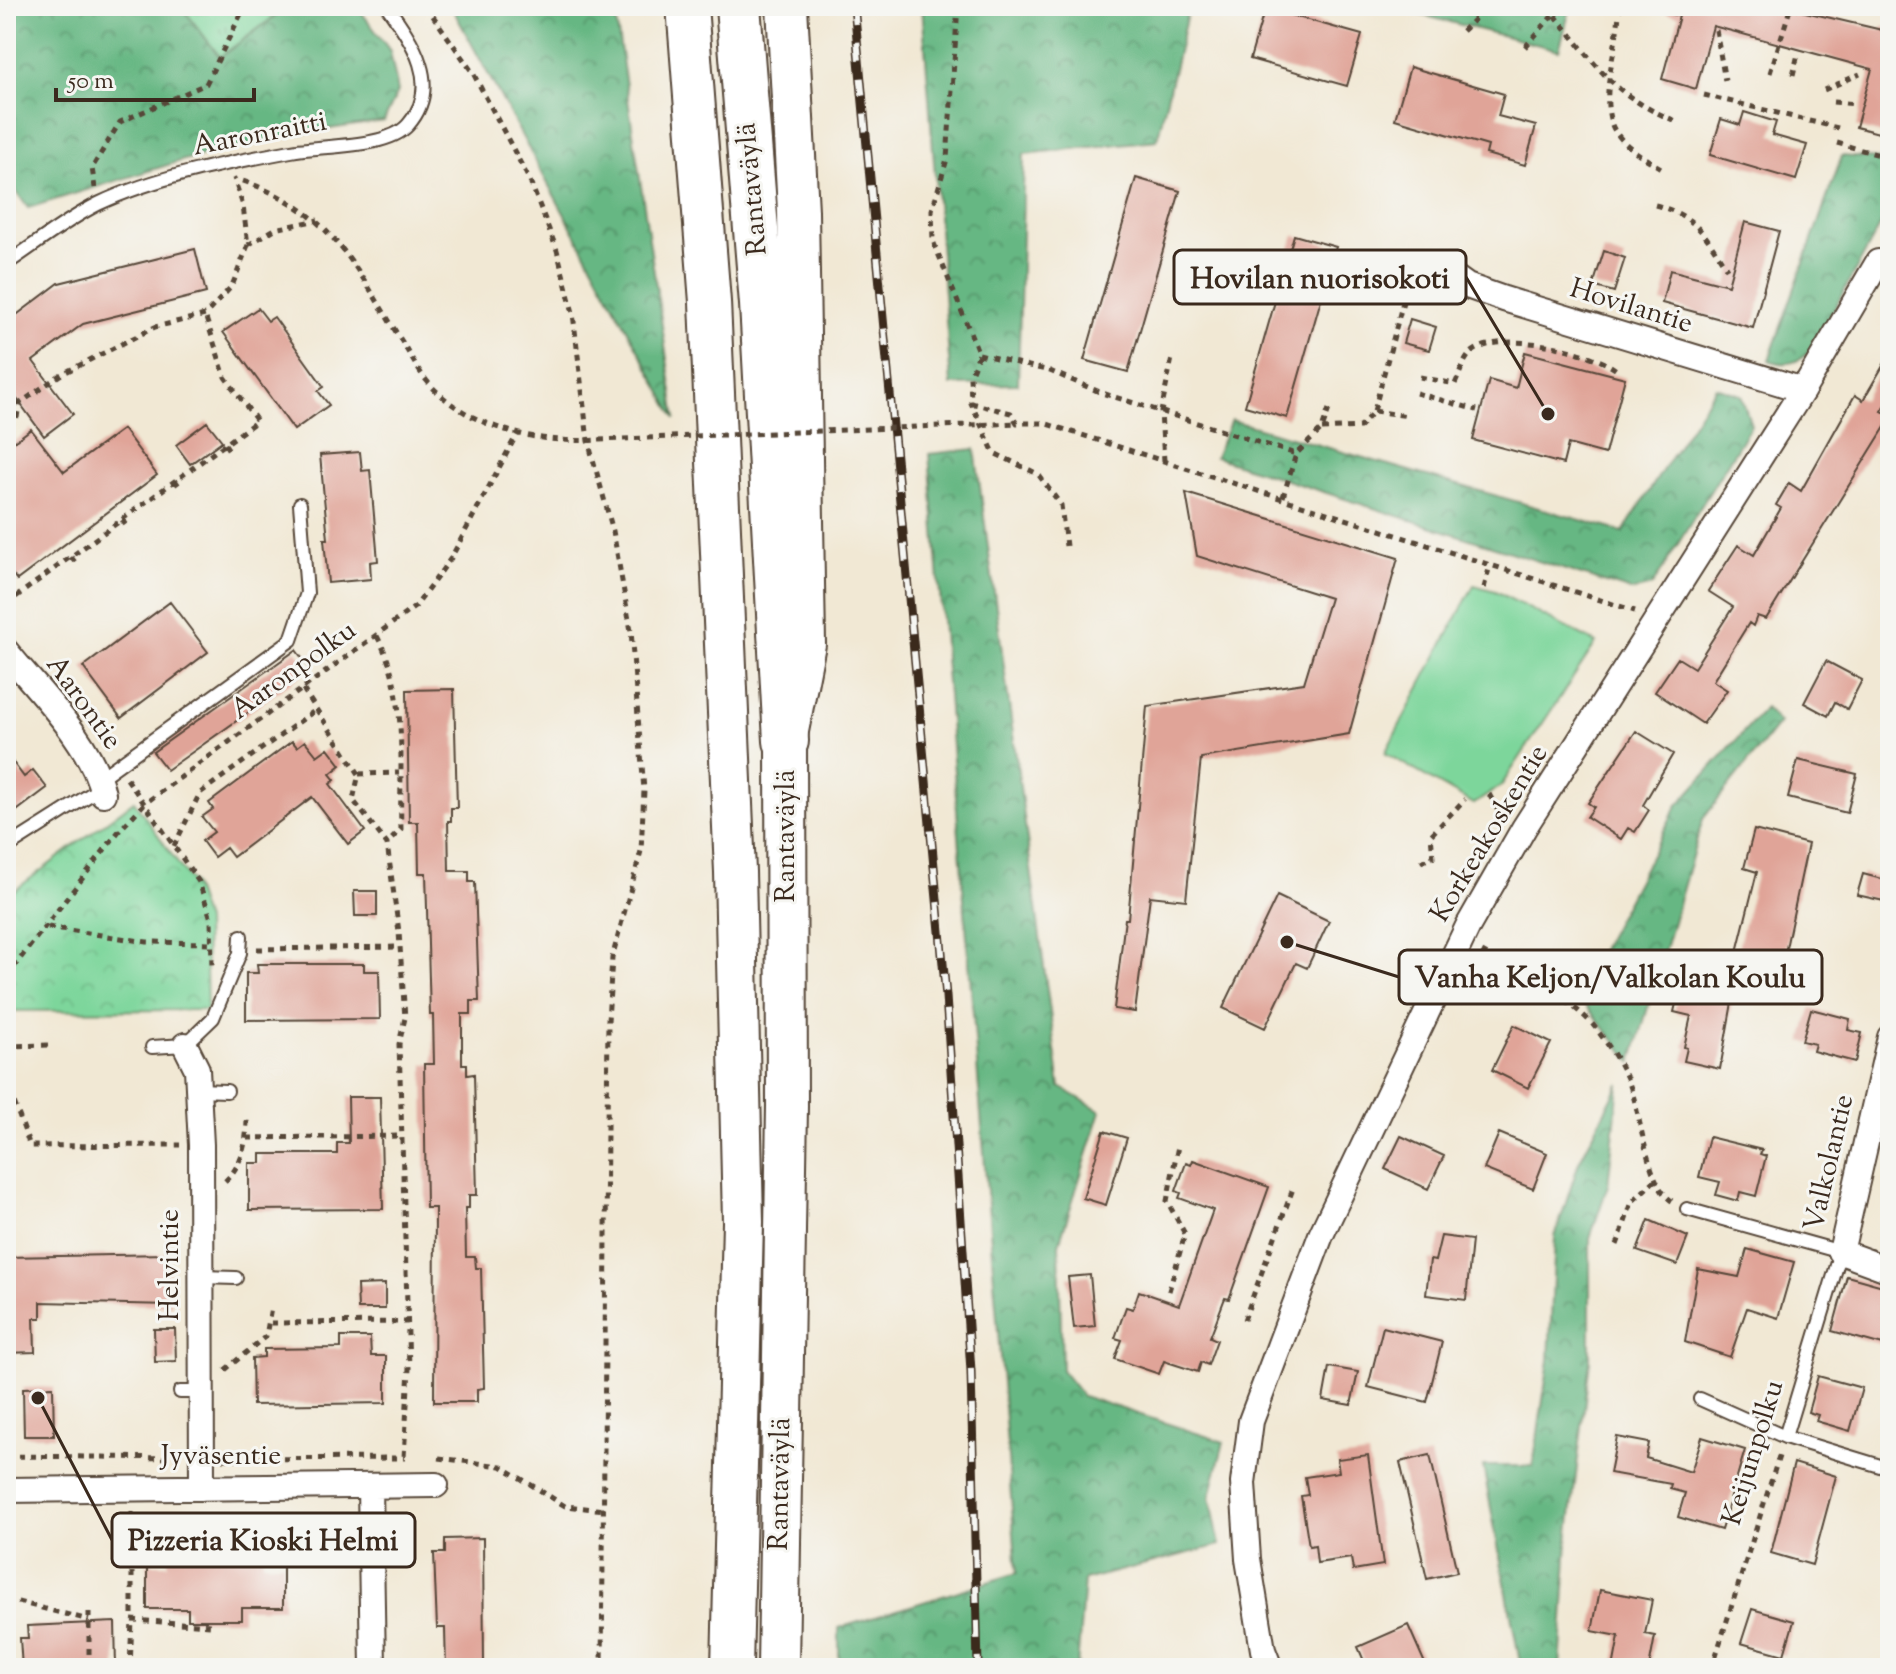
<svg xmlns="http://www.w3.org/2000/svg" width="1896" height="1674" viewBox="0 0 1896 1674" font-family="'Sorts Mill Goudy',serif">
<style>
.grass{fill:url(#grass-tufts);stroke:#5c805c;stroke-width:2}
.forest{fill:url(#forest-crowns);stroke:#507050;stroke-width:2}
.park{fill:url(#park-crowns);stroke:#5c805c;stroke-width:2}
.pitch{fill:#7dd69b;stroke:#5c805c;stroke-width:2}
.building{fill:#e0a498}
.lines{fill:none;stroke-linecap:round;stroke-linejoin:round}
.service-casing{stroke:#564639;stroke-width:16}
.minor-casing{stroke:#564639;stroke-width:28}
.trunk-casing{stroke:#564639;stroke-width:44}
.motorway-casing{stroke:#564639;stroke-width:48}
.path{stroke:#564639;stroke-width:5;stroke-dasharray:6 6;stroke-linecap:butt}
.service{stroke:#fff;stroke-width:12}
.minor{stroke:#fff;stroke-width:24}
.trunk{stroke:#fff;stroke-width:40}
.motorway{stroke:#fff;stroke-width:44}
.rail-casing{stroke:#3b2a1e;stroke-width:9}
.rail{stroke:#f6f6f2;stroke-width:6;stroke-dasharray:18;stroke-linecap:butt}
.path-bridge{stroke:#564639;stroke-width:5;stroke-dasharray:6 6;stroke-linecap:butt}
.labels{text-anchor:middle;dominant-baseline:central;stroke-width:6;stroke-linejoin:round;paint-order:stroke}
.street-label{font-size:28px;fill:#3b2a1e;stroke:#f6f6f2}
.leader{fill:none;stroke:#3b2a1e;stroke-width:3}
.callout-dot{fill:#3b2a1e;stroke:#f6f6f2;stroke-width:3}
.callout{fill:#f6f6f2;stroke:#3b2a1e;stroke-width:3}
.callout-label{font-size:30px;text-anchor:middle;font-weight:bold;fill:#3b2a1e}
</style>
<defs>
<pattern id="grass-tufts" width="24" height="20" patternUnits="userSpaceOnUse" patternTransform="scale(2)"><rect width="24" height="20" fill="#7dd69b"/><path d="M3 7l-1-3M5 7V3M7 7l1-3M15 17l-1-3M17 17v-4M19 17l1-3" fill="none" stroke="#6db885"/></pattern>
<pattern id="forest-crowns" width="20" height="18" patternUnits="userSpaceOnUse" patternTransform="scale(2)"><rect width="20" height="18" fill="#66b783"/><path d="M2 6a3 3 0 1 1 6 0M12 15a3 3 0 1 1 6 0" fill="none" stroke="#55956b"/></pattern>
<pattern id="park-crowns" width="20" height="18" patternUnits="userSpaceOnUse" patternTransform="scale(2)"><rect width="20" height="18" fill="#7dd69b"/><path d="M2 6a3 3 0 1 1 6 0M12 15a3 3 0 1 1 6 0" fill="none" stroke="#6db885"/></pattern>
</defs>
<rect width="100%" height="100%" fill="#f6f6f2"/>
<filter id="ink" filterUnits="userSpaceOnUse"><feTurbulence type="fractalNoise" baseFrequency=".0125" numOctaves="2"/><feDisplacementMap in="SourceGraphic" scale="16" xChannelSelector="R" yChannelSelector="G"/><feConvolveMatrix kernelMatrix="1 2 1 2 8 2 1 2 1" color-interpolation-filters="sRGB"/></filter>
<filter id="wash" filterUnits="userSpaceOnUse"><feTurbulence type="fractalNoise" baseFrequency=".006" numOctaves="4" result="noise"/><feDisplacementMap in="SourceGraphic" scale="32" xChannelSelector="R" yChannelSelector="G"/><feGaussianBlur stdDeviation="1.8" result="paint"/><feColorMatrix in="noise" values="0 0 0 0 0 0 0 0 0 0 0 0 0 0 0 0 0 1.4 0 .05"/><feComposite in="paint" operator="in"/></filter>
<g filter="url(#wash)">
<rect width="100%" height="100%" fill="#f1e8d4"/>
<!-- grass -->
<path class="grass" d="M181 6H289L220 57Z"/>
<!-- forest -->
<path class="forest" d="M6 6H181L220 57 289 6H357L390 51 398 91 384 121 294 134 184 160 28 208 6 177Z
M451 6H614L676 419Z
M922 6H1189L1157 140 1024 154 1018 384 951 385Z
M1387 6H1571L1559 50Z
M1842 156 1890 160V208L1812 349C1798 363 1787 367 1769 360Z
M1716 387 1741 395 1751 425 1652 586 1631 591 1215 457 1231 420 1623 532Z
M975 449 1060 1087 1101 1111 1059 1244 1062 1371 1082 1396 1224 1442 1210 1496 1220 1545 1084 1580 1077 1668H839V1628L1017 1573 929 454Z
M1765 708 1779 723 1703 819 1632 1062 1577 995 1677 806Z
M1619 1084 1608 1185 1590 1238V1360L1568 1541 1560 1668H1521L1483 1466H1533L1549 1360 1555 1237 1579 1162Z"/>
<!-- park -->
<path class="park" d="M134 801 193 885 205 921 207 1010 6 1011V911L11 893Z"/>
<!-- pitch -->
<path class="pitch" d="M1474 585 1495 591 1596 643 1501 786 1474 804 1385 753Z"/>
<g id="blocks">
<!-- building -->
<path class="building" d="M1667 6H1780L1882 30 1883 26 1890 27V136L1856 127 1872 69 1713 26 1696 89 1662 79 1679 16 1666 13Z
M1265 8 1362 35 1347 86 1250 59Z
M1410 67 1504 94 1498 116 1536 126 1525 165 1486 154 1488 146 1395 119Z
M1744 112 1776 122 1772 135 1807 145 1796 180 1710 155 1721 119 1740 125Z
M1136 178 1180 191 1128 372 1084 360Z
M1745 222 1779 231 1753 328 1662 303 1670 270 1728 285Z
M1294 235 1336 247 1287 418 1245 406Z
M195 249 206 293 83 324 33 361 73 414 44 436 6 384V323L59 283Z
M1604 251 1625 258 1614 292 1593 286Z
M258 308 268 321 274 317 324 387 318 391 329 405 294 430 223 332Z
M1410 319 1436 327 1429 350 1403 343Z
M1525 352 1625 378 1605 454 1568 444 1563 464 1473 440 1489 380 1516 388Z
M1890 354V397L1882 411 1890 415V419L1766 619 1757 616 1753 626 1749 623 1713 681 1727 690 1703 724 1655 692 1678 658 1694 668 1733 607 1708 591 1738 545 1754 555 1781 508 1776 505 1789 483 1801 491 1855 395 1863 400Z
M207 422 222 441 190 464 176 445Z
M31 429 64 472 123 429 157 475 17 580 6 566V448Z
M360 452 362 471 370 470 378 561 370 562 371 579 328 583 324 539H328L320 455Z
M1186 493 1398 558 1349 734 1201 758 1186 900 1150 896 1135 1012 1114 1009 1125 919H1128L1147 706 1304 683 1330 598 1197 556Z
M170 602 208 652 121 718 83 667Z
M296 650 310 669 167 770 153 752Z
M1826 661 1862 680 1847 709 1835 702 1828 716 1804 703Z
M454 689 457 808H451V821H448L449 871H469V882H475L479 1001H471V1014H462V1064H467V1075L474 1074 477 1195H469V1208H465L466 1257H475L476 1268H481L484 1388 477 1389V1402H434L435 1208H426L424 1064H434L433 1015H430L426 873H419L418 822H409L407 690Z
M1636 731 1673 754 1643 805 1649 810 1635 832 1628 828 1621 839 1587 817 1594 807 1588 803Z
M292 741 297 747 305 741 317 756 328 748 341 765 330 774 335 780 330 784 365 831 348 844 312 797 233 857 226 848 214 857 202 841 214 832 202 817 213 809 209 803Z
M6 753 24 777 33 770 47 788 6 819Z
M1798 760 1857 774 1847 813 1788 798Z
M1754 830 1808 844 1782 967 1736 956 1757 872 1744 868Z
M1863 874 1889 881 1884 901 1857 895Z
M354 891H377V916H355Z
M1277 896 1329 921 1307 968 1296 963 1265 1028 1223 1008Z
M257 964H364V971H379L380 1019 246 1020V973H258Z
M1682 978 1735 986 1720 1069 1684 1061 1687 1048 1684 1047 1691 1016 1674 1012Z
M1811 1009 1850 1019 1848 1030 1862 1033 1855 1062 1813 1051 1815 1044 1802 1041Z
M1514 1025 1551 1043 1528 1088 1492 1070Z
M348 1097H380L383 1209 249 1210V1163H261V1154H337V1143H349Z
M1104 1131 1127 1138 1106 1205 1083 1198Z
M1499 1133 1547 1153 1533 1189 1484 1169Z
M1401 1136 1444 1156 1428 1189 1385 1169Z
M1709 1137 1762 1150 1760 1154 1766 1156 1756 1196 1740 1192 1738 1201 1716 1195 1720 1182 1699 1177Z
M1193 1160 1269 1187 1229 1299 1225 1298 1210 1337 1217 1340 1208 1365 1201 1362 1198 1372 1164 1361 1159 1374 1115 1359 1122 1340 1115 1338 1126 1307 1133 1309 1139 1291 1179 1305 1213 1210 1179 1198 1181 1193 1176 1191 1186 1163 1191 1165Z
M1649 1220 1688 1237 1677 1265 1637 1251Z
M1441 1236 1472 1240 1466 1300 1426 1295 1430 1260 1435 1261Z
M1747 1249 1794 1262 1778 1318 1747 1308 1730 1357 1685 1342 1698 1269 1739 1277Z
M167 1254 171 1305 41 1302V1318H34L35 1352 6 1353V1257Z
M1090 1275 1095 1326 1074 1328 1068 1277Z
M1847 1276 1890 1288V1347L1832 1331Z
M385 1284V1309H358L357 1285Z
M1383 1327 1442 1342 1427 1402 1368 1387Z
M154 1329H175L176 1361 155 1362Z
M341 1337H370L371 1356H386V1403L253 1405 252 1358 264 1357V1349L341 1348Z
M1329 1367 1358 1372 1351 1405 1323 1400Z
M1818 1376 1862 1388 1850 1431 1816 1421 1818 1415 1808 1412Z
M53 1387 54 1436H24L23 1388Z
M1617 1437 1649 1443 1646 1458 1691 1472 1702 1437 1745 1450 1721 1530 1678 1517 1685 1493 1670 1489 1671 1484 1610 1473Z
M1368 1455 1383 1565 1353 1570 1351 1558 1317 1563 1315 1545 1309 1546 1301 1496 1308 1495 1305 1477 1339 1472 1337 1459Z
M1430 1455 1457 1572 1427 1579 1400 1462Z
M1794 1463 1836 1476 1812 1565 1771 1553Z
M483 1538 484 1668H446L445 1628H437L434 1553H445V1539Z
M262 1540 263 1563H283V1608H242V1620H188V1609H147V1564H168V1541Z
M1600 1590 1652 1600 1645 1634 1655 1636 1649 1668H1613L1619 1636 1592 1631Z
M1752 1609 1794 1621 1784 1655 1741 1643Z
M115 1622 116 1668H22L20 1638H28L27 1626Z
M1408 1625 1427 1668H1367L1358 1647Z"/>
</g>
</g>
<g filter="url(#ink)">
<use href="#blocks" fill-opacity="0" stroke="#564639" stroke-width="2"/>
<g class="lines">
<!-- service casing -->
<g class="service-casing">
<path id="service" d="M6 264C36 244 66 220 98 204 157 176 227 163 291 151 321 145 387 149 408 125 443 85 412 41 387 6
M100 778 291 640 307 593 300 504
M6 848 102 787
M152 1047 185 1045 213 1018 240 953 241 936
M198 1090 227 1091
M1687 1209 1841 1252 1785 1437
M201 1277 236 1278
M180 1392H201
M1700 1399 1785 1437 1890 1469"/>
</g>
<!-- minor casing -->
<g class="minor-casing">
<path id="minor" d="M1446 271 1467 286 1504 299 1803 390
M6 651C38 691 93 744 103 794
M1890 1037 1841 1252 1890 1270
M185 1045 197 1069 201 1145 202 1488
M370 1486 373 1668
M6 1490 436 1485
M1270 1668 1263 1650 1248 1559 1243 1483 1251 1421 1321 1235 1468 926 1524 828 1803 390 1878 262"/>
</g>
<!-- trunk casing -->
<g class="trunk-casing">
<path id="trunk" d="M687 6 710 302 735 872 743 1222 732 1668
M778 1668 787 1106 786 741 805 644 798 211 787 6"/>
</g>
<!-- motorway casing -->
<g class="motorway-casing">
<path id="motorway" d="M738 6 762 304 786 741"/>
</g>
<!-- path -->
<path class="path" d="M426 6 473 73 530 181 557 250 573 313 588 441 613 531 631 631 644 790 641 851 612 958 608 1021 602 1668
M958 6 947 159 932 210 933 241 979 354 970 376 971 403 994 453 1038 474 1061 505 1066 546
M1547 6C1592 57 1608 95 1676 121
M1619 6C1620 42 1599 91 1612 125 1620 145 1647 159 1664 170
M1365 7 1366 6
M1716 30 1725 81
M1462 31 1488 6
M1525 47 1554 14
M1770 73 1791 6
M1793 75 1798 54
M1824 90 1860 74
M1704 95 1838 128
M1833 102 1856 104
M1837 143 1890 158
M243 181C332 211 354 265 401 340 409 353 417 369 427 381 467 429 539 444 599 440
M95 188 92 168 120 122 206 84 245 6
M1655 205C1696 216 1705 234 1727 269
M248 245 275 229 318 220
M979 354 1050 371 1102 393 1296 454
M1420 377 1455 384C1459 376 1463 362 1469 355 1495 327 1594 350 1619 372
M1416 393 1477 410
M971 403 1011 413 1017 423H1044L1635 611
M1374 411 1408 416
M17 418 19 404 60 375 155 327 205 315 232 286 248 245 243 206 234 178
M1322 429 1360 427 1374 411 1413 264
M225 444 230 452
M1164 461 1161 412 1172 358
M175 480 181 489
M1283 497 1296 454 1322 429 1330 406
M122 520 128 528
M71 557 78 566
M1484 588 1490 565
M6 604 257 421 225 377 205 315
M6 618 13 627
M377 636C409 694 399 765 401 829L387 844
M303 689 359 774 353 800 387 844 399 932 405 1018 399 1044 409 1368 404 1458
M359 774 399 773
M127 779 199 882 211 919 212 968
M1489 794 1503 820
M174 846 200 793 317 709
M1421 862 1433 857 1431 835 1465 799
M48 927 147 942 211 943
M257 949 400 947
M1482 952C1515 969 1570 998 1594 1026 1606 1041 1622 1065 1629 1083 1641 1112 1646 1185 1672 1201
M6 977 119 831 144 804 416 606 451 558 517 434
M6 1046 52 1045
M6 1080 30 1146 180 1145
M247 1138 402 1136
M225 1181C243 1165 247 1140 247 1117
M1617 1245 1632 1202 1655 1180
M1169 1291 1185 1234 1167 1201 1178 1146
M1244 1320 1294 1186
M271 1323 408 1322
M225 1370 266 1336 271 1308
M6 1456 181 1458
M439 1458 501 1466 565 1506 605 1510
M223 1459 405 1458
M132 1512V1620L211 1625
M6 1599 89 1620
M89 1612V1668
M130 1668 132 1620
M1712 1668 1780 1453"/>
<!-- service -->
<use href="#service" class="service"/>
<!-- minor -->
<use href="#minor" class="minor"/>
<!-- trunk -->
<use href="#trunk" class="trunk"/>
<!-- motorway -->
<use href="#motorway" class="motorway"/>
<!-- rail casing -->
<g class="rail-casing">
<path id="rail" d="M854 6 946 996 971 1371 978 1668"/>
</g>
<!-- rail -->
<use href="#rail" class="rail"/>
<!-- path-bridge -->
<path class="path-bridge" d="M599 440 1017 423"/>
</g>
</g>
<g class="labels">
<!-- street labels -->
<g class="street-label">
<text transform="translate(260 135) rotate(-11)">Aaronraitti</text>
<text transform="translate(753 189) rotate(-95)">Rantaväylä</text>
<text transform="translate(1631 307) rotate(17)">Hovilantie</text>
<text transform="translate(294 671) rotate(-36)">Aaronpolku</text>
<text transform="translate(83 703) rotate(54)">Aarontie</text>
<text transform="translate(1490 834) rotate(-59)">Korkeakoskentie</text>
<text transform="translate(787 836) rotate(-90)">Rantaväylä</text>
<text transform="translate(1830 1163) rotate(-77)">Valkolantie</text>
<text transform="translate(171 1265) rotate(-90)">Helvintie</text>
<text transform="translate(1754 1453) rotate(-73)">Keijunpolku</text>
<text x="221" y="1457">Jyväsentie</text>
<text transform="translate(781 1484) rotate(-89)">Rantaväylä</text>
</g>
</g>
<!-- callouts -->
<path class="leader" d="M1548 414L1466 277M1287 942L1399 977M38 1398L112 1540"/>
<g class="callout-dot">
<circle cx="1548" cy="414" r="8"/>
<circle cx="1287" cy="942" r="8"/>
<circle cx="38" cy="1398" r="8"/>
</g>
<g class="callout">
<rect x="1174" y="250" width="292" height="54" rx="8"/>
<rect x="1399" y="950" width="423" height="54" rx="8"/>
<rect x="112" y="1513" width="303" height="54" rx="8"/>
</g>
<g class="callout-label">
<text x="1320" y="288">Hovilan nuorisokoti</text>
<text x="1610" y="987">Vanha Keljon/Valkolan Koulu</text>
<text x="263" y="1550">Pizzeria Kioski Helmi</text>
</g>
<!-- margin -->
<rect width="1896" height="1674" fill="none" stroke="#f6f6f2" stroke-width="32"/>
<!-- scale -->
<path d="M56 88v12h198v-12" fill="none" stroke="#3b2a1e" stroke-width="4"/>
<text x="68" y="88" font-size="24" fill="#3b2a1e" stroke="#f6f6f2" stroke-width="6" paint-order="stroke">50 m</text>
</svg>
